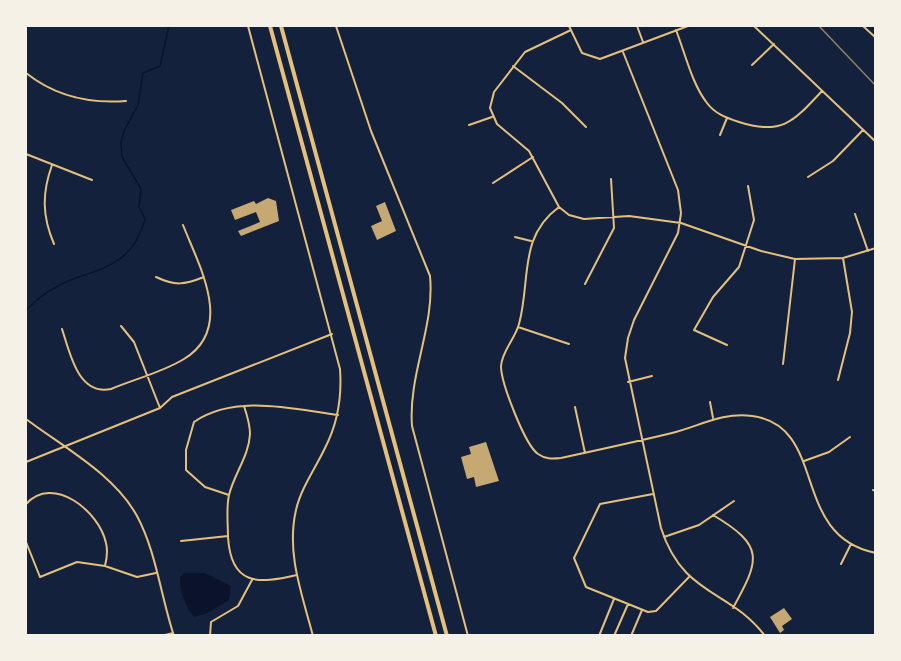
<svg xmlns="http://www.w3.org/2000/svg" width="901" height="661" viewBox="0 0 901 661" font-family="Helvetica,sans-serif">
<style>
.water{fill:#0b132b}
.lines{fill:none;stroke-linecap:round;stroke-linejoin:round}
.stream{stroke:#0b132b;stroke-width:1.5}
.building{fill:#c6a872}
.minor{stroke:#e5c07b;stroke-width:2}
.tertiary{stroke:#e5c07b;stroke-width:2}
.motorway{stroke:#e5c07b;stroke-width:4}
.rail{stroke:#918062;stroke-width:1.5}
</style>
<rect width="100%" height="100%" fill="#14213d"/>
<!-- water -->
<path class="water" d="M184 573H205L231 586 229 600 206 614 194 617C185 606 179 590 180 577Z"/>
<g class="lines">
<!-- stream -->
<path class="stream" d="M26 310C39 297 56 285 73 279 109 267 134 260 145 219L139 207 141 189 122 157 121 143 124 131 138 105 143 73 160 66 169 26"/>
</g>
<!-- building -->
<path class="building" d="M268 198 276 201 279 221 241 236 238 231 260 222 256 212 235 220 231 210 254 201 256 204Z
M385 202 396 231 377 240 371 226 382 221 376 206Z
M486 442 499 481 476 487 474 477 467 479 461 457 471 454 469 447Z
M784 608 792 619 782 626 784 630 780 633 770 617Z"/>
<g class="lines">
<!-- minor -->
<path class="minor" d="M248 26 340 369C342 397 338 423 325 448 315 469 301 488 296 510 286 553 302 594 313 636
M336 26 371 131 430 276C435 326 408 375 412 426L468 636
M569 26 582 53 600 59 688 26
M637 26 643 42
M754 26 876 142
M863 26 876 38
M571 30 525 52 494 92 490 108 497 124 529 151 559 207 569 215 584 219 629 216 681 223 761 251 795 259 843 258 876 248
M676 30C685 53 692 84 707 103 715 114 727 118 739 122 782 136 794 121 822 91
M623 52 678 190 681 213 678 233 634 320 628 338 625 358 661 528C683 597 730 589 765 636
M752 65 774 44
M513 66 562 103 586 127
M26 73C55 96 88 104 126 101
M469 125 492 117
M720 135 727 118
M26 154 92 180
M52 165C42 193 42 216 54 244
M808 177 833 161 863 130
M493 183 533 157
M559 207C518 237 531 280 519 324 515 339 502 351 501 366 501 383 525 445 538 454 545 459 552 459 561 458 598 450 635 442 672 433 700 426 722 412 752 416 829 426 789 536 876 553
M855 214 868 251
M515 237 531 241
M156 277C175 286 184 285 204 277
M585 284 614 228 611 179
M121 326 134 342 160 408
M518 327 569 344
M62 329C70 353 78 396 111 389 135 379 163 372 184 359 235 328 199 266 183 225
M727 345 694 330 713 297 739 267 754 220 748 186
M783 364 795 259
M838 380 850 333 852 312 843 258
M628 382 652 376
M710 402 713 418
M244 406C247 415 250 425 250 434 249 456 234 474 229 495 226 508 228 524 228 537 231 586 258 584 297 575
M575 407 585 453
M804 461 829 452 850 437
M26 462 160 408 172 397 332 334
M873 490 876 491
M653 494 600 504 574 558 586 587 648 612 656 611 689 577
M229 495 205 487 186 470V450L194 422C235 394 292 409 338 415
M26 504C53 474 99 511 106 543 108 551 107 558 105 566L77 562 40 577 26 542
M713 515C765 546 760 559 733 608
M664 537 699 525 734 501
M181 541 228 536
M841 564 851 544
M105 566 137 577 156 573
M161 636 173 633
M210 636 211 622 238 606 252 580
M599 636 614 599
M614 636 628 604
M631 636 642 610"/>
<!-- tertiary -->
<path class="tertiary" d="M26 419C63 447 114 474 137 516 156 551 161 597 174 636"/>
<!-- motorway -->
<path class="motorway" d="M270 26 436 636
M281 26 447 636"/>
<!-- rail -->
<path class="rail" d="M819 26 876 86"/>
</g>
<!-- border -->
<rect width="901" height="661" fill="none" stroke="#f6f1e7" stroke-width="54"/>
</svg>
